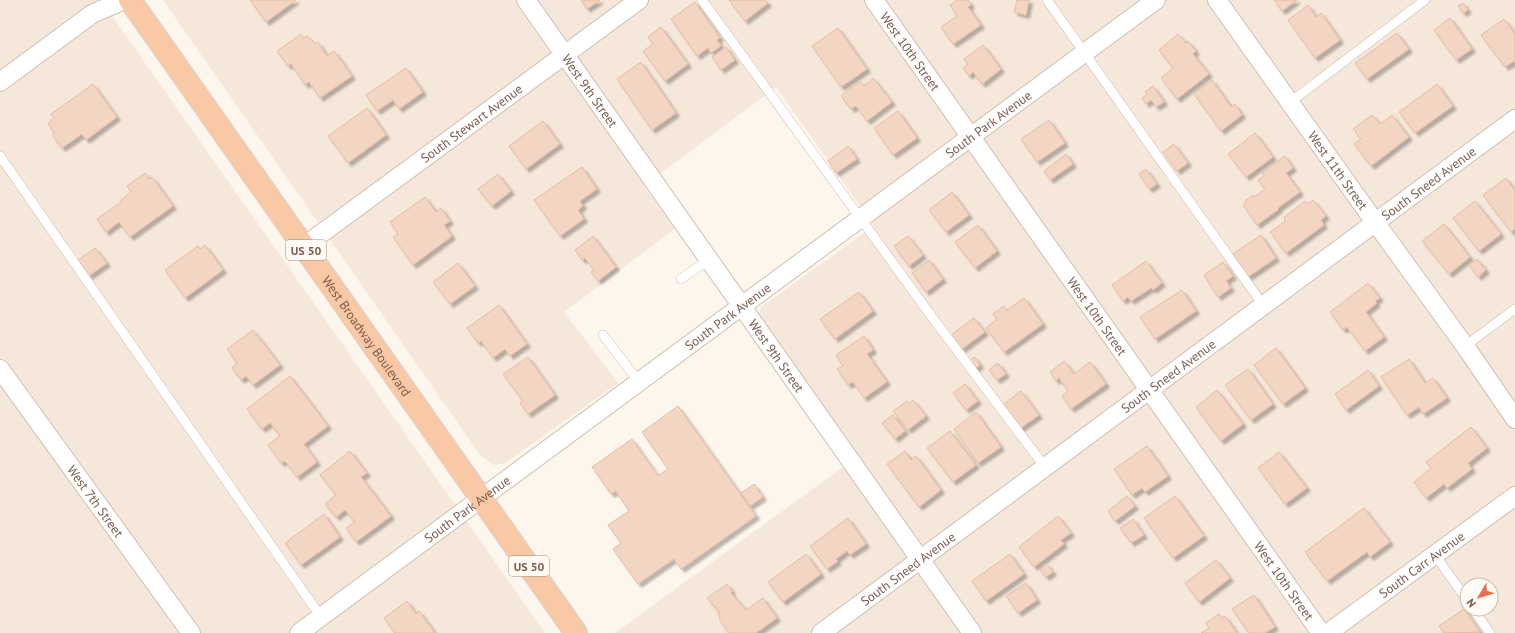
<svg xmlns="http://www.w3.org/2000/svg" width="1515" height="633" viewBox="0 0 1515 633" font-family="'PT Sans',sans-serif">
<style>
.residential{fill:#f5e8da;fill-rule:evenodd}
.building{fill:#f3d5c3;stroke:#e6bba3;filter:url(#shadow)}
.lines{fill:none;stroke-linecap:round;stroke-linejoin:round}
.service-casing{stroke:#d1beb0;stroke-width:10}
.minor-casing{stroke:#d1beb0;stroke-width:20}
.trunk-casing{stroke:#dad1cd;stroke-width:24}
.service{stroke:#fff;stroke-width:9}
.minor{stroke:#fff;stroke-width:18}
.trunk{stroke:#f9c8a4;stroke-width:22}
.labels{text-anchor:middle;dominant-baseline:central;stroke-width:3;stroke-linejoin:round;paint-order:stroke}
.shield{fill:#fffaf3;stroke:#a28b7f;stroke-width:1}
.shield-label{font-size:12px;font-weight:bold;fill:#7a5c4d}
.street-label{font-size:13px;fill:#7a5c4d;stroke:#fffaf3}
</style>
<defs>
<filter id="shadow"><feDropShadow dx="3.5" dy="3.5" stdDeviation="1" flood-color="#0004"/></filter>
</defs>
<rect width="100%" height="100%" fill="#fdf6ec"/>
<!-- residential -->
<path class="residential" d="M0 0H101L545 633H0Z
M163 0H1515V633H615L858 456 759 317 761 307 874 226 776 87 644 186 675 229 564 312 618 383 505 463 493 465 480 455ZM1467 585H1491V609H1467Z"/>
<!-- building -->
<path class="building" d="M250 0H296L266 22Z
M581 0H600L587 9Z
M729 0H765L768 3 745 21Z
M957 0H968L971 5 968 7 981 25 953 44 941 27 957 16 950 5Z
M1017 0H1029L1026 15 1014 12Z
M1274 0H1297L1282 11Z
M695 2 720 38 717 40 721 46 711 53 708 48 697 56 671 19Z
M1463 3 1468 10 1463 13 1458 6Z
M1308 5 1316 17 1321 13 1340 40 1315 58 1288 20Z
M1450 18 1472 49 1456 60 1434 30Z
M1504 19 1515 34V63L1514 61 1505 67 1481 35Z
M661 27 688 64 665 81 643 51 653 44 648 37Z
M838 28 867 69 841 87 812 46Z
M1397 33 1409 49 1367 79 1355 63Z
M301 34 304 38 307 36 315 44 318 42 327 56 334 51 352 76 320 98 309 82 305 85 291 64 288 66 277 51Z
M1178 34 1186 43 1188 41 1196 51 1193 54 1209 74 1177 99 1161 78 1173 68 1159 50Z
M983 45 1001 69 982 84 973 72 969 76 963 68 968 64 964 59Z
M726 47 735 60 721 70 712 57Z
M641 62 676 113 652 130 617 79Z
M406 68 423 92 399 109 393 100 377 111 366 95Z
M873 78 892 102 867 121 856 106 851 109 841 96 860 81 864 86Z
M1212 80 1231 107 1235 104 1242 115 1221 131 1194 94Z
M93 84 117 117 86 140 82 134 62 148 52 135 54 133 48 123 54 118 51 114Z
M1437 84 1453 106 1415 133 1399 112Z
M1153 86 1164 102 1156 107 1151 100 1146 104 1142 98 1147 94 1145 92Z
M367 108 386 135 348 163 328 136Z
M898 111 917 138 893 155 874 128Z
M1372 115 1380 124 1392 115 1409 137 1371 166 1354 144 1361 139 1353 129Z
M1049 120 1065 143 1037 162 1021 139Z
M543 121 560 144 526 169 509 146Z
M1255 133 1273 157 1246 177 1228 154Z
M1174 144 1188 163 1177 171 1163 152Z
M848 146 857 159 836 173 828 161Z
M1066 154 1073 164 1050 180 1044 171Z
M1285 156 1293 168 1286 173 1300 192 1278 208 1279 209 1257 225 1243 205 1246 203 1245 201 1253 195 1254 197 1265 189 1258 180 1264 176 1262 173Z
M582 167 597 189 580 201 583 206 578 210 584 219 560 236 534 200Z
M1146 169 1157 184 1149 189 1139 174Z
M145 173 149 179 152 177 173 206 130 237 119 222 106 232 97 219 121 202V200L131 192 127 186Z
M498 174 511 191 492 206 478 189Z
M1506 178 1515 191V229L1511 232 1483 195Z
M952 192 969 215 946 232 929 210Z
M425 197 436 212 441 208 450 221 444 225 452 236 413 265 393 237 398 234 390 222Z
M1313 200 1326 216 1321 220 1324 225 1286 253 1270 232 1285 221 1284 217 1305 201 1307 204Z
M1475 201 1501 234 1479 251 1453 218Z
M1444 224 1470 257 1449 274 1422 241Z
M978 225 997 251 975 268 955 242Z
M1261 235 1276 258 1248 277 1233 254Z
M593 236 616 267 598 281 591 272 594 270 585 258 582 260 575 250Z
M908 236 923 255 909 266 894 246Z
M205 245 223 270 185 298 165 270 198 246 200 249Z
M95 248 107 263 89 276 78 260Z
M1477 259 1486 270 1478 277 1469 265Z
M929 260 943 279 926 292 912 273Z
M1146 261 1162 283 1153 290 1151 288 1131 301 1128 297 1123 301 1112 285Z
M1223 262 1233 276 1226 281 1231 288 1218 297 1204 275Z
M458 263 475 286 450 304 433 282Z
M1368 283 1380 298 1375 301 1377 303 1366 312 1384 337 1365 351 1347 327 1343 330 1330 312Z
M1182 290 1196 311 1155 339 1140 317Z
M859 292 873 311 835 339 820 319Z
M1024 298 1043 324 1004 352 986 328 997 319 993 314 1004 306 1007 310Z
M499 305 527 344 510 356 505 349 493 358 481 341 478 343 467 328Z
M974 318 985 332 962 349 951 335Z
M253 330 280 365 253 385 246 376 241 380 232 368 237 363 227 349Z
M864 336 873 350 867 354 887 382 864 398 853 382 848 385 837 369 843 366 836 355Z
M1276 348 1305 388 1283 404 1254 365Z
M528 357 555 395 528 414 520 403 523 401 503 374Z
M975 357 980 365 972 371 966 363Z
M1409 359 1425 383 1433 378 1447 398 1423 414 1419 407 1407 415 1381 377Z
M1064 361 1074 374 1090 362 1106 384 1071 409 1062 396 1068 391 1059 378 1056 381 1050 372Z
M998 363 1006 374 997 380 989 370Z
M1248 369 1273 404 1251 420 1225 385Z
M1368 370 1379 386 1346 410 1335 394Z
M290 376 328 426 304 444 317 462 297 477 285 461 281 463 268 445 280 436 270 423 262 429 247 409Z
M965 384 978 401 966 410 953 393Z
M1217 390 1243 424 1221 441 1196 407Z
M1021 391 1039 415 1018 430 1001 406Z
M913 400 926 416 908 430 893 411 907 401 909 404Z
M678 406 756 516 681 569 674 559 638 584 613 549 621 543 608 525 629 511 616 491 611 494 592 467 632 439 658 476 668 469 642 432Z
M976 412 1001 447 978 463 954 429Z
M893 415 905 431 895 439 882 423Z
M1471 427 1487 448 1468 463 1472 469 1447 488 1444 484 1426 498 1414 482 1431 468 1426 462Z
M950 431 976 465 953 482 927 448Z
M1147 446 1168 476 1145 492 1142 488 1132 495 1114 469Z
M350 451 367 473 361 477 391 516 356 542 346 528 355 522 345 510 336 517 325 504 336 495 320 475Z
M905 451 911 460 916 456 941 490 919 507 887 464Z
M1279 452 1307 488 1285 504 1258 468Z
M754 484 763 497 750 506 741 493Z
M1127 496 1135 506 1115 521 1108 511Z
M1175 496 1204 536 1173 558 1144 518Z
M1364 508 1390 542 1370 557 1367 552 1327 581 1305 552Z
M324 514 340 537 301 565 285 543Z
M1058 516 1071 533 1061 540 1064 544 1034 567 1019 547Z
M848 518 866 544 850 555 847 551 836 559 838 561 827 569 810 546Z
M1133 519 1144 535 1131 543 1120 528Z
M806 554 821 574 783 602 768 582Z
M1010 554 1024 574 986 601 972 581Z
M1216 560 1230 578 1199 602 1185 583Z
M1047 564 1053 572 1046 577 1040 570Z
M1026 583 1037 600 1018 613 1006 596Z
M727 584 732 591 731 593 746 610 763 598 777 618 756 633H729L719 619 720 618 718 614 720 613 707 598Z
M1254 595 1275 627 1265 633H1249L1232 609Z
M407 601 416 614 419 611 435 633H395L384 618Z
M1464 609 1480 632 1444 633 1439 626Z
M1219 614 1222 618 1225 616 1237 633H1201L1209 628 1206 623Z"/>
<g class="lines">
<!-- service casing -->
<g class="service-casing">
<path id="service" d="M702 0 932 317 1045 467
M1047 0 1263 305
M1289 103 1425 0
M0 156 321 617
M681 279 709 259
M603 335 639 382
M1465 346 1515 309
M1435 555 1467 600
M1473 609 1490 633"/>
</g>
<!-- minor casing -->
<g class="minor-casing">
<g id="minor">
<path id="s1" d="M526 0 972 633"/>
<path id="s2" d="M874 0 1321 633"/>
<path id="s3" d="M1217 0 1362 204 1465 346 1515 419"/>
<path d="M0 82 92 14 124 0"/>
<path id="s4" d="M303 247 639 0"/>
<path id="s5" d="M0 369 191 633"/>
<path id="s6" d="M299 633 1156 0"/>
<path id="s7" d="M821 633 1515 119"/>
<path id="s8" d="M1328 633 1515 496"/>
</g>
</g>
<!-- trunk casing -->
<g class="trunk-casing">
<g id="trunk">
<path id="s9" d="M130 0 576 633"/>
</g>
</g>
<!-- service -->
<use href="#service" class="service"/>
<!-- minor -->
<use href="#minor" class="minor"/>
<!-- trunk -->
<use href="#trunk" class="trunk"/>
</g>
<g class="labels">
<!-- shield labels -->
<g class="shield">
<rect x="286" y="240" width="40" height="20" rx="3"/>
<rect x="509" y="556" width="40" height="20" rx="3"/>
</g>
<g class="shield-label">
<text x="306" y="250">US 50</text>
<text x="529" y="566">US 50</text>
</g>
<!-- street labels -->
<g class="street-label">
<text stroke="none"><textPath href="#s2" startOffset="63">West 10th Street</textPath></text>
<text stroke="none"><textPath href="#s1" startOffset="111">West 9th Street</textPath></text>
<text stroke="none"><textPath href="#s4" startOffset="209">South Stewart Avenue</textPath></text>
<text stroke="none"><textPath href="#s6" startOffset="857">South Park Avenue</textPath></text>
<text stroke="none"><textPath href="#s3" startOffset="209">West 11th Street</textPath></text>
<text stroke="none"><textPath href="#s7" startOffset="756">South Sneed Avenue</textPath></text>
<text stroke="none"><textPath href="#s6" startOffset="533">South Park Avenue</textPath></text>
<text stroke="none"><textPath href="#s2" startOffset="387">West 10th Street</textPath></text>
<text stroke="none"><textPath href="#s9" startOffset="411">West Broadway Boulevard</textPath></text>
<text stroke="none"><textPath href="#s1" startOffset="435">West 9th Street</textPath></text>
<text stroke="none"><textPath href="#s7" startOffset="432">South Sneed Avenue</textPath></text>
<text stroke="none"><textPath href="#s5" startOffset="163">West 7th Street</textPath></text>
<text stroke="none"><textPath href="#s6" startOffset="209">South Park Avenue</textPath></text>
<text stroke="none"><textPath href="#s8" startOffset="116">South Carr Avenue</textPath></text>
<text stroke="none"><textPath href="#s7" startOffset="108">South Sneed Avenue</textPath></text>
<text stroke="none"><textPath href="#s2" startOffset="711">West 10th Street</textPath></text>
</g>
</g>
<!-- north arrow -->
<g transform="translate(1479 597) rotate(232)"><circle r="19" fill="#fffaf3" stroke="#cabbb1"/>
<path d="M0-3L7 15L0 10L-7 15Z" fill="#e76f51"/>
<text y="-6" font-size="11" font-weight="bold" text-anchor="middle" fill="#7a5c4d">N</text>
</g>
</svg>
